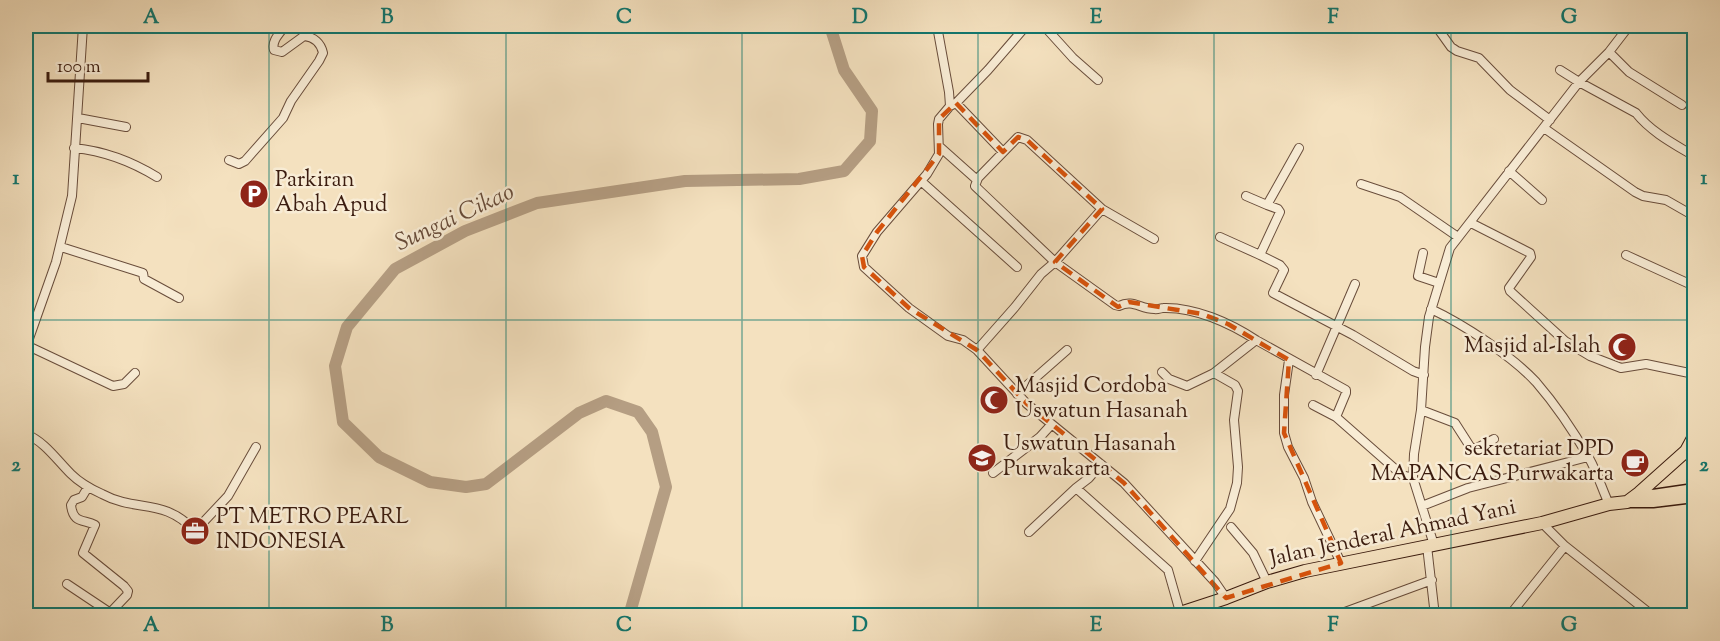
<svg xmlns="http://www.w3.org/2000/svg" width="1720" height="641" viewBox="0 0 1720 641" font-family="'Sorts Mill Goudy',serif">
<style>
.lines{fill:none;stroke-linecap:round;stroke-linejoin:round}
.river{stroke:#b59e83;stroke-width:12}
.minor-casing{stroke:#694d3b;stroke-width:10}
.major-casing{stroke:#3b1c0f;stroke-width:13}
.highway-casing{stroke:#3b1c0f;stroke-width:14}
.minor{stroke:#f8ecd5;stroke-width:8}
.major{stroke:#f4e1bf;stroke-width:10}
.highway{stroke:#f4e1bf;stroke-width:12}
.marked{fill:none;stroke:#d7530c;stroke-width:4.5;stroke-dasharray:12 8;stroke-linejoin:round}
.grid{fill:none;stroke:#0f766e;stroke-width:1.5;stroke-opacity:0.55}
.labels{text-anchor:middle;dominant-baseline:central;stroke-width:5;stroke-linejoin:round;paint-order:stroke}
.poi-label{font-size:22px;fill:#3b1c0f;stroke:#f8ecd5;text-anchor:start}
.street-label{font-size:22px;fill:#3b1c0f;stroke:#f8ecd5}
.water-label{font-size:24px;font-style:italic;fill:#664a38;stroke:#f8ecd5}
.neatline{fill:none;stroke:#0f766e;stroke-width:2}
.grid-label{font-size:20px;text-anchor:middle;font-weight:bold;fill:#0f766e}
</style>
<rect width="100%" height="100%" fill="#f4e1bf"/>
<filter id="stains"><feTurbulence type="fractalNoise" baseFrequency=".00333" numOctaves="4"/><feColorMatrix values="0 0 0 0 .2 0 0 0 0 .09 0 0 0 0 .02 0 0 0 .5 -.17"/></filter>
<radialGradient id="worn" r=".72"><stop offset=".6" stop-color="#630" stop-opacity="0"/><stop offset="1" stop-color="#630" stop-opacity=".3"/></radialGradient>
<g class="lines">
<!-- river -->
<path class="river" d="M629 616 666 487 652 432 638 412 606 401 579 413 486 484 466 487 430 482 379 457 343 422 335 366 347 327 395 269 465 231 537 203 685 181 799 179 844 171 870 141 872 111 844 70 830 26"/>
<!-- minor casing -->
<g class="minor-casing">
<path id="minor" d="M937 26 949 92 950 106 939 119 938 124 939 154 927 174 877 232 862 256 864 267 909 308 948 336 963 340 977 350 1027 404 1124 483 1215 582 1226 598
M1044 26 1073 58 1098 80
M1436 26 1451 47 1457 51 1479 58 1510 90 1550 120
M1609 52 1629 72 1682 105
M1560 70 1579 82 1636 113C1651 132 1674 144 1694 156
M956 103 1003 152
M950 106 956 103 988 70 1026 26
M78 118 126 127
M1544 128 1635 192 1643 196 1666 200 1694 216
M940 147 977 180
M74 148C104 151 131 161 157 177
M1299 148 1267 205 1278 209 1280 212 1260 255 1280 265 1284 270 1273 293 1353 335 1413 371 1424 375
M229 160 239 164 245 161 283 118 291 101 319 61 323 53C321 43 314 37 304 36L282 52 274 50C271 41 280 33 285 26
M1509 171 1542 200
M921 181 1017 267
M1361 184 1400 197 1458 237
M1246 196 1267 205
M1102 209 1154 239
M1471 223 1530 253 1531 257 1509 288 1510 291 1565 341 1590 356 1621 368 1646 364 1694 374
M1220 237 1260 255
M61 247 143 273 144 279 179 298
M1423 253 1418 276 1439 283
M1626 255 1694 286
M1431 309C1463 324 1512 356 1536 382 1555 404 1574 432 1589 458 1597 472 1602 489 1609 504
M26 315 36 319
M26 345 113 386 124 384 135 373
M26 347 56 262 72 196 83 26
M977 350 1015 307 1041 274 1055 262 1102 209 1027 140 1018 137 978 178 975 186 1055 262 1115 305 1119 306C1133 299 1140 309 1154 309 1157 310 1161 308 1163 308 1195 307 1230 323 1256 340
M1289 360 1284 395V433L1288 447 1304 478 1312 502 1341 563
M1162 372 1169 379 1187 386 1214 373 1256 340 1346 390V393L1336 417 1402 475 1413 478
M1316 375 1355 284
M1017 394 1067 350
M1313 405 1336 417
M1421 410 1455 423 1471 448H1477L1494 439
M26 434C45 442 56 459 71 474 79 482 91 489 102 494 137 513 163 497 195 531L228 496 256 447
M1101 464 1089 478 1076 488 1168 570 1180 612
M993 473 1040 437 1051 425
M88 487 82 497 74 500 71 505C73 524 84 519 95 525L83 553 124 586 128 591 127 595 107 616
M1422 506 1468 488 1588 457
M1542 523 1565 546 1653 616
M1231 527 1253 553 1267 582
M1029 532 1076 488
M1434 545 1413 478 1414 454 1421 410 1425 347 1429 317 1450 248 1579 82 1609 52 1629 26
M1427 546 1435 616
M1195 561 1230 509 1237 483 1238 467 1234 420 1238 391 1235 385 1214 373
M67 584 109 612
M1334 616 1432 580
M1509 616 1565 546"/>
</g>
<!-- major casing -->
<g class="major-casing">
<path id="major" d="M1639 493 1653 495 1694 489
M1627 502H1653L1694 497"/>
</g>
<!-- highway casing -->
<g class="highway-casing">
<path id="highway" d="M1171 616 1226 598 1267 582 1305 571 1542 523 1609 504 1627 502 1639 493 1686 451 1693 438 1694 429"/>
</g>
<!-- minor -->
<use href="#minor" class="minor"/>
<!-- major -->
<use href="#major" class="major"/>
<!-- highway -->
<use href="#highway" class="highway"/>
</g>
<!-- marked area -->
<path class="marked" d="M956 103 1003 152 1018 137 1027 140 1102 209 1055 262 1118 307 1129 302 1202 314 1228 324 1289 360 1284 433 1341 563 1226 598 1124 483 1027 404 977 350 909 308 864 267 862 256 877 232 939 154V119Z"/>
<!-- grid -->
<path class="grid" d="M269 26V616M506 26V616M742 26V616M978 26V616M1214 26V616M1451 26V616M26 320H1694"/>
<!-- icons -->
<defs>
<g id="parking-disc" transform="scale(1.5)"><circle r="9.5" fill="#8f2418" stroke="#f8ecd5"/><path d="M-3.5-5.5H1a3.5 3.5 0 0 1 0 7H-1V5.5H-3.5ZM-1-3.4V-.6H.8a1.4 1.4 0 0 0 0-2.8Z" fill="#fff"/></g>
<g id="mosque-disc" transform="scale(1.5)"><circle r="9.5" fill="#8f2418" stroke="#f8ecd5"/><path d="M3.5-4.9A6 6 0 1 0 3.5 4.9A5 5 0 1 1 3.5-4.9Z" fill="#fff"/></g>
<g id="school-disc" transform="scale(1.5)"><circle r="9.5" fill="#8f2418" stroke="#f8ecd5"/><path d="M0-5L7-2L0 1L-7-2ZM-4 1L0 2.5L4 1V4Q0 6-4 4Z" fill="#fff"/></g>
<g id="cafe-disc" transform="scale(1.5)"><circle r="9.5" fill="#8f2418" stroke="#f8ecd5"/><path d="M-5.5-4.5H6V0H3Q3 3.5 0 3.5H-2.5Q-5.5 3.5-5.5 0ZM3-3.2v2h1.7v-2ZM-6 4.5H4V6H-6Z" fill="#fff"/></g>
<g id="office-disc" transform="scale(1.5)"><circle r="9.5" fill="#8f2418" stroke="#f8ecd5"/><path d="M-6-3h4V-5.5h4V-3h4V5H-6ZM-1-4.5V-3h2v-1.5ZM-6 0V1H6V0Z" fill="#fff"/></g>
</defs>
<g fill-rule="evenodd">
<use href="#parking-disc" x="254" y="194"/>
<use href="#mosque-disc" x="1622" y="347"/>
<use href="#mosque-disc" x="994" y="400"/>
<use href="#school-disc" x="982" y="458"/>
<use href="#cafe-disc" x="1635" y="463"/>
<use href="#office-disc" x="195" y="531"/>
</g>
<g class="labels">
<!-- poi labels -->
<g class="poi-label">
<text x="275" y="181">Parkiran<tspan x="275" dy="25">Abah Apud</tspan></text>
<text x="1601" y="347" text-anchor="end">Masjid al-Islah</text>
<text x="1015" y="387">Masjid Cordoba<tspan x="1015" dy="25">Uswatun Hasanah</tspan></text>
<text x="1003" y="445">Uswatun Hasanah<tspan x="1003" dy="25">Purwakarta</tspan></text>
<text x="1614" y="450" text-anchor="end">sekretariat DPD<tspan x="1614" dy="25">MAPANCAS Purwakarta</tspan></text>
<text x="216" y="518">PT METRO PEARL<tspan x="216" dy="25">INDONESIA</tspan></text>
</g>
<!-- street labels -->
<g class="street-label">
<text transform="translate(1393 534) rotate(-12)">Jalan Jenderal Ahmad Yani</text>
</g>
<!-- water labels -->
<g class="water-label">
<text transform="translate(455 218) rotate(-25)">Sungai Cikao</text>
</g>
</g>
<!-- margin -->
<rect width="1720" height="641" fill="none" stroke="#f4e1bf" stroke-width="66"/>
<!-- scale -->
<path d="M48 72v9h100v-9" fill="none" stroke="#3b1c0f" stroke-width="3"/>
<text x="57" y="72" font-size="18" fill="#3b1c0f" stroke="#f8ecd5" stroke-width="4.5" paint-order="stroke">100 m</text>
<rect x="33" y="33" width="1654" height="575" class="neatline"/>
<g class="grid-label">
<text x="151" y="23">A</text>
<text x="387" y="23">B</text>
<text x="624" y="23">C</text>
<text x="860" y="23">D</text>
<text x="1096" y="23">E</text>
<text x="1333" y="23">F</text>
<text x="1569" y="23">G</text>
<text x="16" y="184">1</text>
<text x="1704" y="184">1</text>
<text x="16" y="471">2</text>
<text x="1704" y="471">2</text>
<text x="151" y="631">A</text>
<text x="387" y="631">B</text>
<text x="624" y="631">C</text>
<text x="860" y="631">D</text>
<text x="1096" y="631">E</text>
<text x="1333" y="631">F</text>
<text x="1569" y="631">G</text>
</g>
<rect width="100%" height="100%" filter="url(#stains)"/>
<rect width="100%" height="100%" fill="url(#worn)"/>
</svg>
